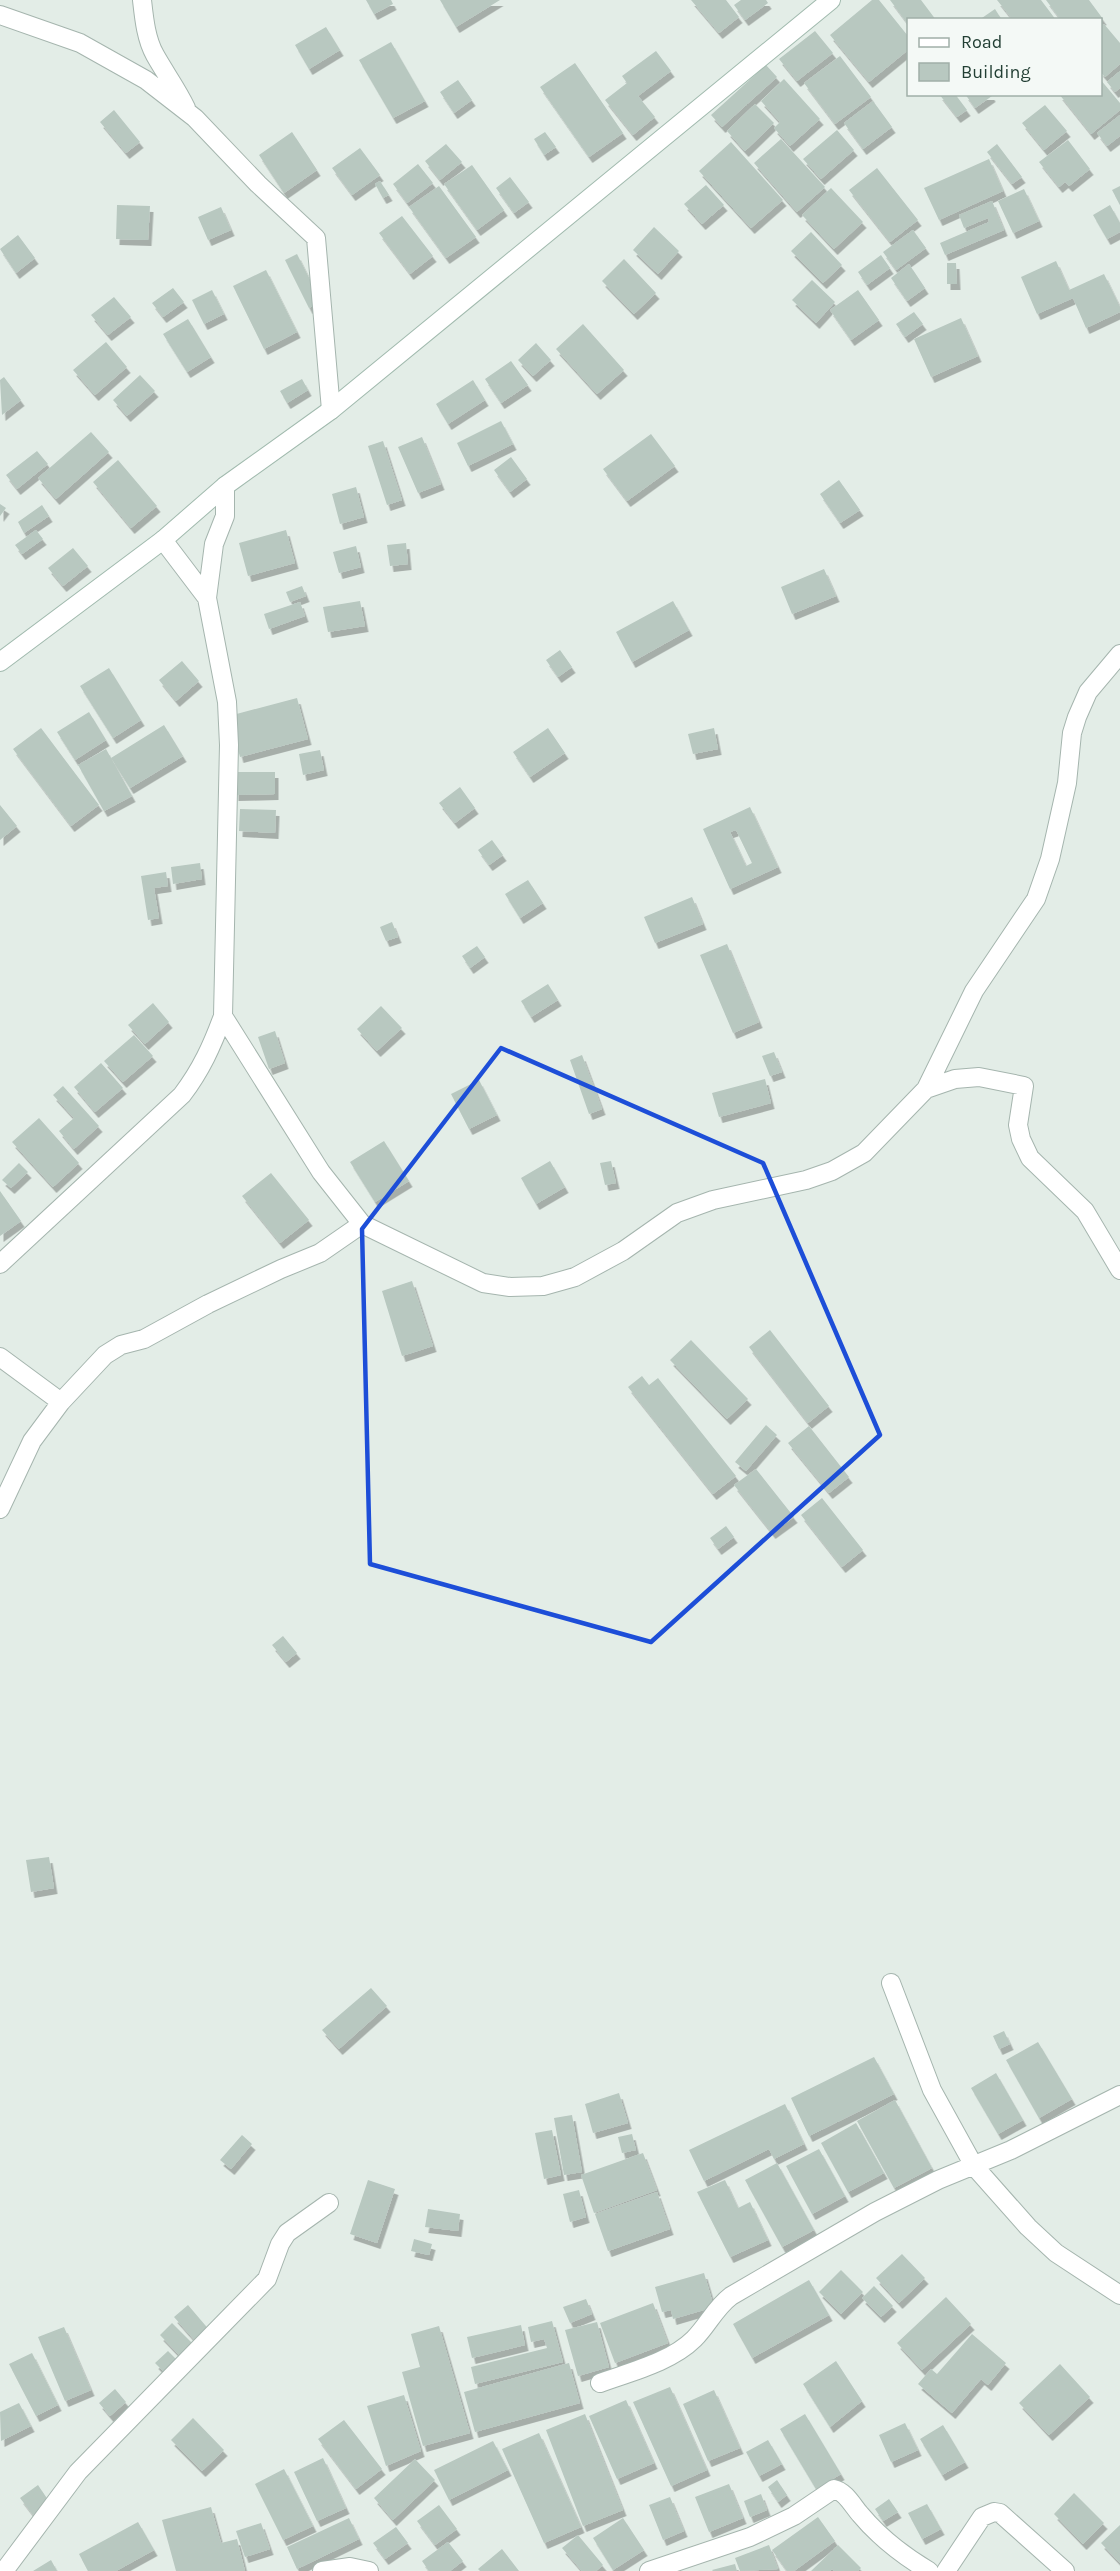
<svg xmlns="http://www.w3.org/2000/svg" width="1120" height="2571" viewBox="0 0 1120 2571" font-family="Karla,sans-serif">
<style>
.building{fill:#b8c8c0;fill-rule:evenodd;filter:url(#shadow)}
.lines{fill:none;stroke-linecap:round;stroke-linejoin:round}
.street-casing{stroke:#a5b5ae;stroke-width:20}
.secondary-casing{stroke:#a1baae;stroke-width:20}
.street{stroke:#fff;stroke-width:18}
.secondary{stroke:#fff;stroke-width:18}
.marked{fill:none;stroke:#1d4ed8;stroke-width:4.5;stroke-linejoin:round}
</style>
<defs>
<filter id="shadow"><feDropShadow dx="3.5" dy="6" stdDeviation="0" flood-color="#0004"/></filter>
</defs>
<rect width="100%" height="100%" fill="#e3ede7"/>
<!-- building -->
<path class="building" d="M366 0H391L393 4 374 14Z
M440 0H500L456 27Z
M691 0H726L739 17 719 33Z
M741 0H766L768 3 745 20 734 5Z
M872 0H879L908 36V50L869 82 830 35Z
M890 0H921L936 20H908V24Z
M997 0H1041L1056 20H1013Z
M1046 0H1089L1103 19 1100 21 1061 20Z
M995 9 1002 20H979Z
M1104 24 1120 43V64L1105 77 1100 71V27Z
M326 27 340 50 309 69 295 45Z
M815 31 833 53 797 81 779 59Z
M391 42 425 101 393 118 359 60Z
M656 51 671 71 638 96 655 117 633 135 605 100 627 83 622 76Z
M840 56 871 97 835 124 804 83Z
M575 63 623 133 589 157 540 87Z
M766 65 777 77 722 127 711 115Z
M1120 71V88L1115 92 1107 82Z
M784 79 820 119 790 146 774 128 780 122 761 101Z
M1100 79 1120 103V110L1091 134 1059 94H1100Z
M458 80 472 100 454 113 440 92Z
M939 94H955L967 110 957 117Z
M965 94H991L992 96 975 108Z
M873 101 892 127 863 149 844 123Z
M755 104 774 123 745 151 727 131Z
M1045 105 1067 131 1044 150 1022 123Z
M114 110 140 142 126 153 100 122Z
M1120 115V136L1107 146 1097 133Z
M837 130 854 150 821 179 803 159Z
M292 132 317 170 284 193 259 155Z
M545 132 556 147 544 155 534 139Z
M781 139 825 187 797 212 754 163Z
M1068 140 1090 169 1069 186 1065 182 1059 187 1039 162Z
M731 142 783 200 751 228 699 171Z
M446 144 462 162 440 180 425 161Z
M997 144 1022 177 1012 184 987 152Z
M360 148 380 175 352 195 332 168Z
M989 159 1003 191 939 220 924 188Z
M418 164 433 183 407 203 393 184Z
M472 165 504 210 477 230 444 184Z
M877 168 918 220 890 242 849 190Z
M510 177 529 202 514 213 496 188Z
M380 181 389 195 383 198 375 184Z
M706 185 724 205 702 224 684 204Z
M439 186 476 237 446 258 409 207Z
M1120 186V205L1112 190Z
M831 188 863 222 834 249 802 215Z
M1024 189 1039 221 1013 233 998 201Z
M992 201 1004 230 945 255 940 243 989 222 988 218 964 228 959 215Z
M117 205 150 206 148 240 116 239Z
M1110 205 1120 223V232L1107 239 1093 215Z
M221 207 231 230 208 240 198 217Z
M402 216 433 256 410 274 379 233Z
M654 227 679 251 658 274 633 250Z
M913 230 926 248 896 270 883 252Z
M811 232 842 265 823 283 791 251Z
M18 235 35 258 16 273 0 249Z
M297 254 321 302 309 308 285 260Z
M881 255 890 268 867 285 858 272Z
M624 259 656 293 634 314 602 281Z
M1056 261 1069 290 1104 274 1120 307V312L1086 328 1073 298 1037 314 1021 277Z
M947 263H956L957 284H947Z
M909 264 925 288 907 301 891 278Z
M266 270 297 332 264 349 233 286Z
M812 280 835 302 816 323 792 300Z
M173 288 184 302 163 317 152 303Z
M212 290 224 314 204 324 192 300Z
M858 290 879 320 851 340 830 310Z
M114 297 131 317 108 335 91 315Z
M914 312 923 324 905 337 896 324Z
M961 318 978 356 931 377 914 339Z
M188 319 211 357 187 372 163 334Z
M583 324 624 370 597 394 556 349Z
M106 342 127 367 95 395 73 370Z
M536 343 551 360 533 376 518 360Z
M511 361 528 385 501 403 485 379Z
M140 375 155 391 127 416 113 400Z
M4 377 21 400 2 415 0 380Z
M302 379 308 390 287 403 280 391Z
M473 380 485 400 448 424 436 404Z
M501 421 513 444 468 466 457 443Z
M91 432 109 452 56 499 38 478Z
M651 434 675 466 627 501 603 469Z
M422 437 441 484 418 493 398 447Z
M383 441 402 500 387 505 368 446Z
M37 451 48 464 17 489 6 475Z
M511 457 527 479 510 492 494 470Z
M118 460 157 506 131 528 93 482Z
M839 480 860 510 840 523 820 494Z
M356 487 364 517 340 524 332 494Z
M0 504 6 508 0 516Z
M42 505 49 516 24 533 18 522Z
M36 530 43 539 22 554 15 545Z
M286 530 295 563 248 576 239 543Z
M406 543 408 564 390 566 387 545Z
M356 546 361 567 339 573 333 552Z
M73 548 88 566 63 586 48 568Z
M824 569 836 596 792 614 781 587Z
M302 586 306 596 290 602 286 592Z
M360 601 365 626 328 632 323 607Z
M673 601 689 630 632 662 616 632Z
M300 602 305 616 269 629 264 614Z
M560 650 572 667 558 677 546 660Z
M182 661 199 681 176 701 159 680Z
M109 668 141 720 113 738 80 686Z
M297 698 308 739 240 757 229 716Z
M89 712 106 740 75 760 57 732Z
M164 725 183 756 130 788 111 758Z
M41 728 99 805 71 826 13 749Z
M548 728 565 753 530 777 513 752Z
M714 728 718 749 693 754 688 734Z
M106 749 132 796 104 811 78 765Z
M320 750 324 770 303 775 299 754Z
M235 772H275V794L235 795Z
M460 787 475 808 455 823 439 803Z
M0 805 17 826 0 840Z
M750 807 778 867 730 889 703 829ZM736 830 752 863 746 866 730 832Z
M240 809 276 810 275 833 239 831Z
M492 840 503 855 489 865 478 850Z
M200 863 202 879 173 884 171 867Z
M166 872 168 886 154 888 159 918 148 920 141 876Z
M528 880 543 903 520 918 505 894Z
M692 897 703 924 655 943 644 917Z
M392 922 398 937 386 941 380 927Z
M727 944 759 1022 733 1033 700 955Z
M477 946 485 957 470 968 462 956Z
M548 984 558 1000 531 1017 521 1001Z
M153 1003 169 1022 145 1044 128 1025Z
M381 1006 402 1028 377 1051 357 1029Z
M275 1031 285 1063 269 1069 258 1037Z
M134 1035 153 1056 123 1082 104 1061Z
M774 1052 782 1072 770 1076 762 1056Z
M582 1055 602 1109 589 1114 570 1060Z
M101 1063 123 1088 95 1112 74 1087Z
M765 1079 771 1103 719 1117 712 1093Z
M479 1080 497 1115 469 1129 451 1094Z
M63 1086 99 1126 74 1149 59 1131 74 1118 53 1095Z
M39 1118 79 1163 53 1187 12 1142Z
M384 1141 409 1181 375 1202 350 1162Z
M550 1161 565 1187 536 1204 521 1178Z
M611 1161 616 1183 605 1185 600 1163Z
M19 1163 28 1172 11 1188 2 1180Z
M271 1173 309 1220 280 1243 242 1196Z
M0 1191 21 1221 0 1236Z
M412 1281 433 1346 402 1356 382 1291Z
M770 1330 829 1406 808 1423 749 1347Z
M691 1340 748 1399 727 1419 670 1360Z
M642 1376 649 1385 658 1378 736 1476 713 1494 628 1387Z
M766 1425 777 1435 746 1471 735 1462Z
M809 1426 849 1477 829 1493 788 1443Z
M756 1469 794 1517 772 1533 734 1485Z
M822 1498 863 1550 842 1567 801 1515Z
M726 1526 734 1537 718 1549 710 1538Z
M283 1636 297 1653 286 1662 272 1645Z
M49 1857 54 1888 31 1892 26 1860Z
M371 1988 387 2006 339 2049 322 2030Z
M1004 2031 1010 2044 999 2049 993 2036Z
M1038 2042 1072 2099 1039 2118 1006 2060Z
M874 2057 894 2094 809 2136 791 2098Z
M996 2073 1023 2120 998 2134 971 2088Z
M619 2093 628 2123 593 2133 585 2104Z
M895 2100 932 2168 894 2188 857 2121Z
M785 2104 804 2144 774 2159 769 2149 704 2181 689 2150Z
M572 2115 582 2172 564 2175 554 2118Z
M856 2123 884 2173 848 2192 821 2143Z
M552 2130 561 2175 544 2179 535 2133Z
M632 2134 636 2150 622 2153 618 2137Z
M242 2135 252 2144 231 2169 220 2160Z
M819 2149 845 2196 812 2214 786 2166Z
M643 2153 657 2190 594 2213 581 2175Z
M777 2163 814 2230 782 2247 745 2180Z
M368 2180 395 2189 377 2243 350 2234Z
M725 2180 738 2208 750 2202 768 2240 730 2257 697 2192Z
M579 2190 586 2217 570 2222 563 2194Z
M657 2192 670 2229 608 2251 595 2214Z
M428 2209 460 2214 458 2231 425 2227Z
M414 2239 432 2244 429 2255 411 2251Z
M902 2254 925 2278 899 2303 876 2278Z
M841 2270 863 2292 841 2314 819 2292Z
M704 2273 714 2307 673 2319 671 2310 662 2312 655 2287Z
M809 2280 829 2315 752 2358 733 2324Z
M874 2286 893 2306 881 2317 862 2298Z
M946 2297 971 2324 922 2370 897 2343Z
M586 2299 592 2314 570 2323 563 2307Z
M653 2303 668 2343 615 2363 600 2323Z
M188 2305 211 2332 198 2344 174 2317Z
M552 2321 563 2362 475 2384 471 2367 547 2348 544 2339 531 2342 528 2327Z
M597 2322 609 2367 578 2376 565 2330Z
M172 2323 196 2347 183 2359 160 2335Z
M521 2325 525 2345 472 2358 467 2337Z
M439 2326 470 2433 423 2446 402 2372 420 2367 411 2334Z
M64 2327 91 2390 65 2401 38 2337Z
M972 2334 1006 2363 988 2385 981 2379 952 2413 918 2384 931 2369 937 2374Z
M168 2351 178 2361 166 2374 155 2363Z
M32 2353 58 2405 36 2416 9 2364Z
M836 2361 862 2401 830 2427 803 2384Z
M569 2363 580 2403 475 2432 464 2392Z
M1060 2364 1090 2397 1049 2435 1019 2403Z
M670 2387 707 2470 671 2486 633 2402Z
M115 2389 126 2402 110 2416 99 2403Z
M714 2390 740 2448 708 2461 683 2404Z
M404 2395 421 2451 386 2466 367 2406Z
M626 2400 654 2463 617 2479 589 2416Z
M19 2403 31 2426 1 2441 0 2412Z
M585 2414 623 2510 583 2526 546 2430Z
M805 2414 841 2474 816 2489 780 2429Z
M193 2418 224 2450 202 2471 171 2440Z
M344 2420 382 2469 356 2489 318 2439Z
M905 2423 918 2450 891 2462 879 2435Z
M943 2425 965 2462 942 2475 920 2439Z
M539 2433 581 2527 544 2543 502 2449Z
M768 2440 782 2464 759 2476 746 2452Z
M493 2441 508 2470 449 2500 434 2470Z
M323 2458 346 2508 317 2521 294 2472Z
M415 2459 435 2480 393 2520 374 2498Z
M284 2469 313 2526 283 2540 255 2484Z
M777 2480 787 2495 778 2502 768 2487Z
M729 2484 743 2518 709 2532 695 2497Z
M38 2485 50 2503 33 2515 20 2498Z
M1074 2493 1104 2523 1083 2544 1054 2514Z
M761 2494 767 2510 750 2517 744 2501Z
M670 2497 684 2531 663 2540 649 2505Z
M889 2499 898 2512 883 2521 875 2509Z
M927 2504 941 2529 922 2539 908 2513Z
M439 2505 457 2529 435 2545 417 2521Z
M211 2507 221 2543 237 2539 245 2571H176L162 2520Z
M818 2517 835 2541 794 2571H787L772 2550Z
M349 2518 359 2539 297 2569 287 2547Z
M623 2518 644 2550 613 2570 593 2538Z
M138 2522 154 2550 116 2571H88L79 2554Z
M261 2523 270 2549 245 2557 236 2531Z
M1120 2525V2563L1101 2543Z
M396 2527 408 2543 385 2559 373 2543Z
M578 2535 603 2565 596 2571H582L562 2548Z
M448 2542 463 2561 450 2571H429L422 2561Z
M769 2545 778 2569 740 2571 735 2558Z
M838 2545 861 2568 858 2571H834L832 2569 830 2571H811Z
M502 2549 519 2571H480L478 2569Z
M51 2560 57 2571H33Z
M735 2564 737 2571H713L712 2570Z"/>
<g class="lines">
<!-- street casing -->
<g class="street-casing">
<path id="street" d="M142 0C144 18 146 39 155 55 165 73 177 89 186 108
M0 15 80 43 146 80 195 118 258 184 316 238 331 410
M163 540 207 598
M223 1016 321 1172 362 1224 483 1283 510 1287 543 1286 575 1277 623 1251 677 1213 713 1200 806 1180 832 1171 864 1153 926 1089 955 1079 979 1077 1024 1086 1018 1125 1021 1139 1030 1158 1085 1211 1120 1270
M926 1089 974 991 1036 899 1050 859 1067 783 1072 733 1077 717 1088 692 1120 654
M0 1264 182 1095C201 1070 212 1046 223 1016L229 745 227 702 207 598 214 544 225 516V486
M0 1357 61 1402
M0 1509 32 1441 61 1402 105 1355 121 1345 144 1339 208 1304 281 1269 320 1253 362 1224
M891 1983 932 2090 974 2166 1028 2227 1056 2253 1120 2295
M600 2383C630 2372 671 2362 694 2339 708 2325 715 2308 731 2296L875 2212 938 2180 1011 2150 1120 2095
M4 2571 78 2472 267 2279 280 2244 287 2233 329 2203
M322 2571 350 2567 369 2571
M649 2571 750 2537 794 2516 834 2489C845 2491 853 2506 860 2514 880 2538 902 2555 929 2571
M946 2571 982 2517 994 2512 1000 2513 1065 2571"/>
</g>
<!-- secondary casing -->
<g class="secondary-casing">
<path id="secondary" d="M0 662 163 540 225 486 331 410 831 0"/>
</g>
<!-- street -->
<use href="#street" class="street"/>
<!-- secondary -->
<use href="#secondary" class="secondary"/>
</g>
<!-- marked area -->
<path class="marked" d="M501 1048 763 1163 880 1435 651 1642 370 1564 362 1229Z"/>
<!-- legend -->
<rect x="907" y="18" width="195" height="78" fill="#f4f9f6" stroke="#a0afa8" stroke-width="1.5"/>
<rect x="919" y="38" width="30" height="9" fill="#ffffff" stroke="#a0afa8" stroke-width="1.5"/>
<text x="961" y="48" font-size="18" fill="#223f34">Road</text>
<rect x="919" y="63" width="30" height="18" fill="#b8c8c0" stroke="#a0afa8" stroke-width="1.5"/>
<text x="961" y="78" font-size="18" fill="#223f34">Building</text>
</svg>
